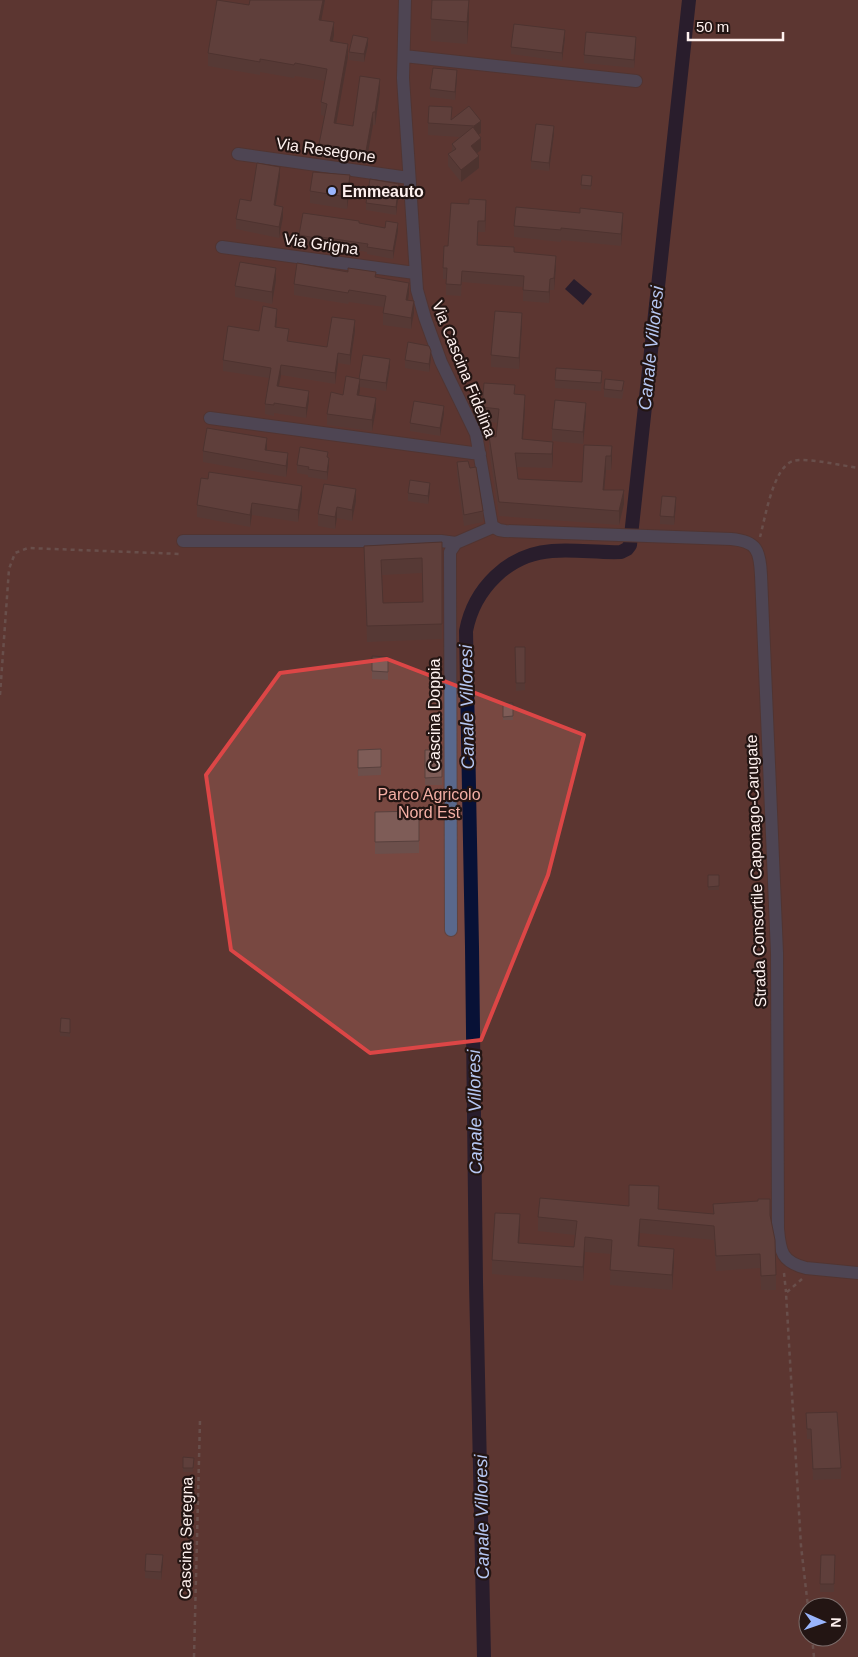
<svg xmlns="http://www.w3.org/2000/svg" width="858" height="1657" viewBox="0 0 858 1657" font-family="Helvetica,sans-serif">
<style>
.green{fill:#784841;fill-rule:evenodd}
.water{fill:#081136}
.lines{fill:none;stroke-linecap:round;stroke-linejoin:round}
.canal{stroke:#081136;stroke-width:14}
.minor-casing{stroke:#604440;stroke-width:14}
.path{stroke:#947e7b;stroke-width:2.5;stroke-dasharray:4 4;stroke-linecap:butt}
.minor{stroke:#59688c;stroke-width:12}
.wall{fill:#6c4f4b;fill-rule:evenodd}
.shaded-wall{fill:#58403d}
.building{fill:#7e5c57;stroke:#58403d;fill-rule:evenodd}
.marked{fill:none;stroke:#dc4646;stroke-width:4;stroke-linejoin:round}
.poi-dot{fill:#99b5fd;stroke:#231513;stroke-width:2}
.labels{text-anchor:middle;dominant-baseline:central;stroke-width:4.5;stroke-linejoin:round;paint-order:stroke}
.street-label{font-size:16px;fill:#fef1ef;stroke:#231513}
.poi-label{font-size:16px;font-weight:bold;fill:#fef1ef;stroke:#231513;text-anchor:start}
.park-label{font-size:16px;fill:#f4afa5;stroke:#231513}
.water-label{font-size:18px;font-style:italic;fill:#b6c7f2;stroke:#231513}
</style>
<rect width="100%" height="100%" fill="#462824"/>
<!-- green -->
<path class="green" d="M0 0H858V1657H0ZM808 1607H838V1637H808Z"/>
<!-- water -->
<path class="water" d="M574 279 592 294 583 305 565 289Z"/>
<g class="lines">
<!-- canal -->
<path class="canal" d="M484 1657 476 1282 472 947 466 631C474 589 508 554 552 551 575 549 598 553 621 552L627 549 630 545 689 0"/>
<!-- minor casing -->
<g class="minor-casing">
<path id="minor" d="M405 0 403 78 417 290 425 318 441 362 476 434 492 526 499 530 505 531 731 539C757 541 760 551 761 575L777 953 778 1229C780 1252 782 1262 806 1268L858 1273
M404 56 636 81
M238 154 409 178
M222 247 415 273
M210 418 480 454
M183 541H441L456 543
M451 930 450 552 456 543 493 527"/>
</g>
<!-- path -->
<path class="path" d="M760 537C765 519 773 467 793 461 804 457 845 466 858 468
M0 695 9 569 15 553 28 548 181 554
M784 1273 786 1292
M802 1279 786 1293 801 1546 808 1607
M812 1637 814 1657
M194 1657 200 1420"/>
<!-- minor -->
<use href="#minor" class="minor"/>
</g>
<!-- wall -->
<path class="wall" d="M250 0H325L321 20 334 35 333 42 348 57 336 123 353 126 380 92 375 125H373L366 164 319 157V144L324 116 321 115V102L325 81 295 76 294 78 260 72V75L208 66V53L249 5Z
M431 19 469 20 467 44 431 41Z
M565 38 562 61 511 54V47Z
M368 45 364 62 349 60V52Z
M636 45 634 68 584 63V55Z
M457 78 455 100 430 97V89Z
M469 106 481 133 478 135 481 150 477 153 479 168 461 182 448 166V154L452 152V144L460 137 428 135V123L452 119Z
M554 134 549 171 531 169V161Z
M280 177 275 206 283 217 279 238 236 229V219L251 201Z
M592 180 591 190 581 189V185Z
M350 187 347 209 310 203V191Z
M399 191 396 215 366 210V203Z
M486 211 485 232H478V245L514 252 556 267 554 290H550L549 303 523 301V287L462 282 461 296 446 295V279H443V268L448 246Z
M359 223 398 231 393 259 367 254V252L321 244V247L299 243V235Z
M623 225 621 246 561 240V242L514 237V226Z
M348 272 376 277 409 294 408 300 414 313 411 329 383 325V313L384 307 349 302 348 304 294 295V284Z
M276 280 272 304 235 297V286Z
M277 319 276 327 289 341 327 347 355 331 350 365 338 363 335 384 281 375 279 386 309 401 306 418 274 413V416L265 414V404L269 378 223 371V360L259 331Z
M522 325 519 369 491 367V355Z
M431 359 429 372 405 368V360Z
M390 367 386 391 360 387 359 395 376 410 372 431 327 425V414L343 395 360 379Z
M602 379 601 391 555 388V380Z
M604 389H624L622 399 604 397Z
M515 394 525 409 523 439 553 442 552 468 516 467 518 479 582 482 612 446 611 470H606L604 490 624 504 619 525 499 516 489 450V436L496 437 498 423 482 421V407Z
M444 414 440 436 410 431V423Z
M586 415 583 444 552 441V429Z
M267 450 288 464 286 477 203 462V451Z
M328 457 329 466 327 480 308 477V475L297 473V465Z
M457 462 470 468 483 511V522L464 526 457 474Z
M324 484 356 501 352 521 337 518 335 529 318 526V514Z
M430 491 428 504 408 501V493Z
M302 497 298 522 252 515 250 527 197 517V505Z
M676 505 674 525 660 524V516Z
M442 542V639L367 642 364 546ZM422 573 423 602 383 603 382 575Z
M515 647H525V690L516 691Z
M372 656 388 657V680L372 679Z
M503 703H513V720H503Z
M381 749V775L358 776V750Z
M425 750H442V785H425Z
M419 811V853L375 854V813Z
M708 875H719V890H708Z
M61 1018 70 1019V1037L60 1036Z
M713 1204 770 1215 776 1275V1290H761L760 1268 716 1271 714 1240 640 1233 639 1246 674 1263 672 1290 610 1285 611 1254 585 1252 583 1281 492 1274V1260L520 1229 519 1243 574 1247 575 1235 538 1231V1217L659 1209 713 1214Z
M806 1413 841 1468V1479L813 1480 811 1439H807Z
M183 1457 194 1458 193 1472H183Z
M163 1563 161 1580 145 1578V1571Z
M835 1563 834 1592H820V1584Z"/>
<!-- shaded-wall -->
<path class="shaded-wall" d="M323 0H325L319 33V20Z
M469 0V20L467 44V22Z
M334 22V35L330 54V41Z
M565 30V38L562 61V53Z
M636 37V45L634 68V60Z
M368 38V45L364 62V54Z
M348 44V57L334 136V123Z
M457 70V78L455 100V92Z
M380 79V92L375 125V112Z
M373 112V125L366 164V151Z
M481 121V133L474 138V126Z
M554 126V134L549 171V163Z
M481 138V150L471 158V146Z
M479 156V168L461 182V170Z
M280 167V177L274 216V205Z
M350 175V187L347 209V197Z
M399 184V191L396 215V207Z
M486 200V211L485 232V221Z
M283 207V217L279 238V227Z
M623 213V225L621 246V234Z
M398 223V231L393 259V251Z
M556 256V267L554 290V278Z
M276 268V280L272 304V292Z
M550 279V290L549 303V292Z
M409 283V294L406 312V300Z
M414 301V313L411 329V318Z
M277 309V319L275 337V327Z
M522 313V325L519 369V358Z
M355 320V331L350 365V355Z
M431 351V359L429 372V364Z
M338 353V363L335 384V373Z
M390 359V367L386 391V383Z
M281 365V375L277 396V386Z
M360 379V390L357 407V395Z
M309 391V401L306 418V408Z
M525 395V409L522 453V439Z
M376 398V410L372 431V420Z
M586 403V415L583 444V432Z
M444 406V414L440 436V428Z
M267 438V449L265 461V450Z
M553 442V457L552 468V454Z
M612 446V460L611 470V456Z
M288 453V464L286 477V466Z
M606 456V470L603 504V490Z
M329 458V466L327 480V472Z
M430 483V491L428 504V496Z
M302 486V497L298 522V510Z
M356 489V501L352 521V510Z
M624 490V504L619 525V511Z
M676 497V505L674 525V517Z
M252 503V515L250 527V515Z
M337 507V518L335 529V517Z
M520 1214V1229L518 1257V1243Z
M640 1219V1233L638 1260V1246Z
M585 1237V1252L583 1281V1267Z
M674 1249V1263L672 1290V1275Z
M163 1555V1563L161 1580V1572Z"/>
<!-- building -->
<path class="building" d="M217 0 249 5 250 0H323L319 20 334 22 330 41 348 44 334 123 353 126 360 76 380 79 375 112H373L366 151 319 144 327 104 321 102 327 69 295 63 294 65 260 59V62L208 53Z
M432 0H469L467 22 431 19Z
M514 24 565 30 562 53 511 47Z
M586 32 636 37 634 60 584 55Z
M353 35 368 38 364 54 349 52Z
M433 68 457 70 455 92 430 89Z
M429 106 452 107 451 120 469 106 481 121 474 126 428 123Z
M536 124 554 126 549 163 531 161Z
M473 127 481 138 471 146 479 156 461 170 448 154 456 149 452 144Z
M257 163 280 167 274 205 283 207 279 227 236 219 240 199 251 201Z
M313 172 350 175 347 197 310 191Z
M582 175 592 176 591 186 581 185Z
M370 179 399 184 396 207 366 203Z
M469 199 486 200 485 221H478L477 245 514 247V252L556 256 554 278 550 279 549 292 523 290 524 276 462 271 461 285 446 284 447 268H443L444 246H448L451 203 469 204Z
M516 207 580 213V208L623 213 621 234 561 228V230L514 226Z
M303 213 359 221V223L385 228 386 221 398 223 393 251 367 247 368 244 321 237V239L299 235Z
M240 262 276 268 272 292 235 286Z
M297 263 348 272V268L376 272 375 277 409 283 406 300 414 301 411 318 383 313 386 296 349 290 348 293 294 284Z
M263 306 277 309 275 327 289 329 287 341 327 347 332 317 355 320 350 355 338 353 335 373 281 365 277 386 309 391 306 408 274 403V405L265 404 271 368 223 360 228 326 259 331Z
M495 311 522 313 519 358 491 355Z
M408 342 429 346 431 351 429 364 405 360Z
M363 355 390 359 386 383 359 379Z
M556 368 602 371 601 383 555 380Z
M346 376 360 379 357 395 376 398 372 420 327 414 331 392 343 395Z
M605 379 624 381 622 391 604 389Z
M484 383 515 385 514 394 525 395 522 439 553 442 552 454 515 453 518 479 582 482 584 445 612 446 611 456H606L603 490H624L619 511 499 502 489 436 496 437 499 409 482 407Z
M555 400 586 403 583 432 552 429Z
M414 401 444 406 440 428 410 423Z
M207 428 267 438 265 450 288 453 286 466 203 451Z
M300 447 328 452 327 457 329 458 327 472 308 469 309 467 297 465Z
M468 461 470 468 476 467 483 511 464 515 457 462Z
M209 472 302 486 298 510 252 503 250 515 197 505 201 478 208 479Z
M410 480 430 483 428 496 408 493Z
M324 484 356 489 352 510 337 507 335 517 318 514Z
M662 496 676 497 674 517 660 516Z
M442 542V624L367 626 364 546ZM422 558 423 602 383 603 381 560Z
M515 647H525V683H516Z
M372 656 388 657V672L372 671Z
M503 703H513V716L503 717Z
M381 749V767L358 768V750Z
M425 750H442V777L425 778Z
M419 811V841L375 842V812Z
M708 875H719V886L708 887Z
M61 1018 70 1019V1033L60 1032Z
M629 1185 659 1186 658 1209 714 1214 713 1204 758 1201V1199H770V1215L775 1240 776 1275 761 1276 760 1254 716 1256 714 1226 640 1219 638 1246 674 1249 672 1275 610 1270 612 1240 585 1237 583 1267 492 1260 495 1213 520 1214 518 1243 574 1247 577 1221 538 1217 540 1198 629 1206Z
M837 1412 841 1468 813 1469 811 1429H807L806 1413Z
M183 1457 194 1458 193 1468H183Z
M146 1554 163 1555 161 1572 145 1571Z
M821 1555H835L834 1584H820Z"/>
<!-- marked area -->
<path d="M0 0H858V1657H0ZM387 659 584 735 548 875 481 1040 370 1053 231 950 206 775 280 673Z" fill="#462824" fill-opacity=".55" fill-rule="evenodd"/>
<path class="marked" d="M387 659 584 735 548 875 481 1040 370 1053 231 950 206 775 280 673Z"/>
<!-- markers -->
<circle class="poi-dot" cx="332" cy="191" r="5"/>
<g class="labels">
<!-- street labels -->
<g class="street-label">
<text transform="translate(326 150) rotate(8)">Via Resegone</text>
<text transform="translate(321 244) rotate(8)">Via Grigna</text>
<text transform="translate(464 369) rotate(68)">Via Cascina Fidelina</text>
<text transform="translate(434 715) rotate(-90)">Cascina Doppia</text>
<text transform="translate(756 871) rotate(-92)">Strada Consortile Caponago-Carugate</text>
<text transform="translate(186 1538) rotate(-89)">Cascina Seregna</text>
</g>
<!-- poi labels -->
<g class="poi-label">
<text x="342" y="191">Emmeauto</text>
</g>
<!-- park labels -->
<g class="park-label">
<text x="429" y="794">Parco Agricolo<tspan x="429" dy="18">Nord Est</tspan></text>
</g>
<!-- water labels -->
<g class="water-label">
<text transform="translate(651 348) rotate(-84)">Canale Villoresi</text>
<text transform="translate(467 707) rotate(-91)">Canale Villoresi</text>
<text transform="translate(475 1112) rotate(-91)">Canale Villoresi</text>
<text transform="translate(482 1517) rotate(-91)">Canale Villoresi</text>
</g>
</g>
<!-- north arrow -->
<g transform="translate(823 1622) rotate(92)"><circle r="24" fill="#231513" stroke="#7b6d6b"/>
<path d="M0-4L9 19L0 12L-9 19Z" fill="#99b5fd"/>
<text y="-8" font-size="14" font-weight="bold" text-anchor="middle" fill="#fef1ef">N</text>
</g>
<!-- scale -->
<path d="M688 32v8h95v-8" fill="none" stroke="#fef1ef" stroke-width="2.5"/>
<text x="696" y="32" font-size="15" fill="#fef1ef" stroke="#231513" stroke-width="4" paint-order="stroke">50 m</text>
</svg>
